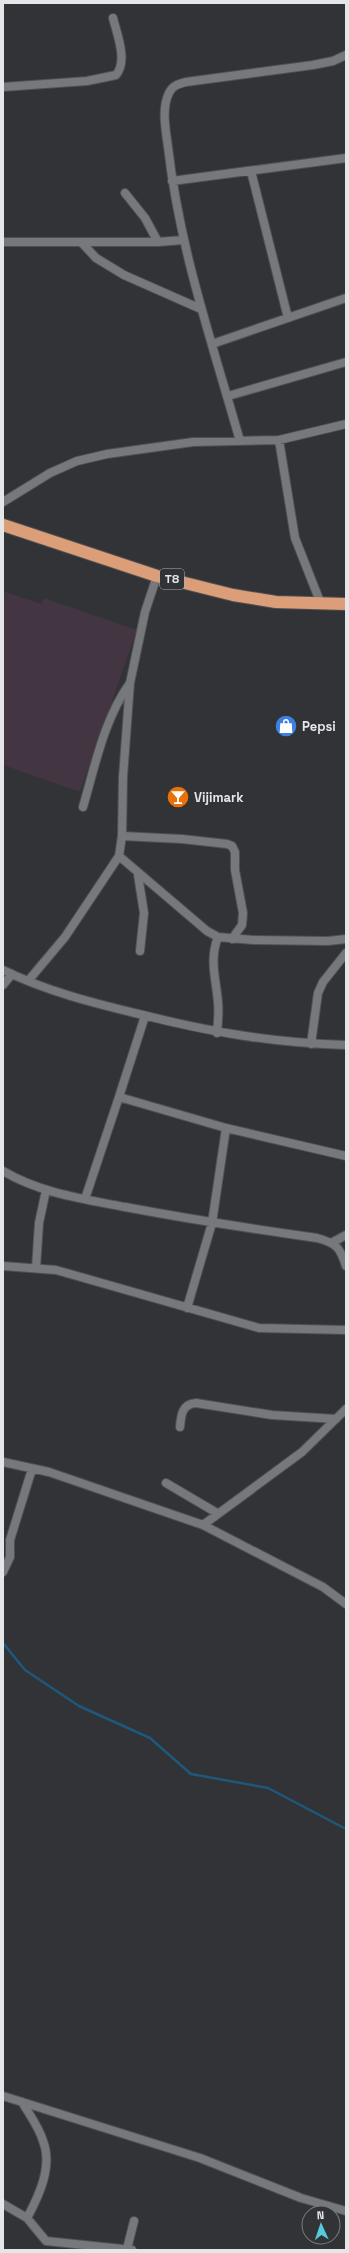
<svg xmlns="http://www.w3.org/2000/svg" width="349" height="2253" viewBox="0 0 349 2253" font-family="'Space Grotesk',sans-serif">
<style>
.industrial{fill:#433542}
.lines{fill:none;stroke-linecap:round;stroke-linejoin:round}
.stream{stroke:#1e587d;stroke-width:2.5}
.street-casing{stroke:#4e5053;stroke-width:10}
.highway-casing{stroke:#4e5053;stroke-width:14}
.street{stroke:#76787c;stroke-width:8}
.highway{stroke:#dc9d79;stroke-width:12}
.labels{text-anchor:middle;dominant-baseline:central;stroke-width:3.5;stroke-linejoin:round;paint-order:stroke}
.shield{fill:#313336;stroke:#aeb0b3;stroke-width:1}
.shield-label{font-size:12px;font-weight:bold;fill:#e4e6e8}
.poi-label{font-size:13px;font-weight:bold;fill:#e4e6e8;stroke:#313336;text-anchor:start}
</style>
<rect width="100%" height="100%" fill="#313336"/>
<!-- industrial -->
<path class="industrial" d="M3 591 41 604 44 598 137 630 80 792 3 765Z"/>
<g class="lines">
<!-- stream -->
<path class="stream" d="M3 1643 25 1670 79 1706 150 1738 191 1774 268 1788 346 1829"/>
<!-- street casing -->
<g class="street-casing">
<path id="street" d="M3 87 87 81 116 75C128 61 117 34 113 18
M251 171 288 318
M172 181 346 158
M125 193 145 218 158 242
M3 242H158L183 240
M82 243 96 258 124 275 201 309
M212 344 346 298
M228 396 346 362
M279 440 295 538 321 604
M240 441C212 342 180 251 168 147 166 131 161 109 169 93 172 86 178 84 186 82L313 65 333 61 346 55
M3 502 50 473 77 461 107 454 193 442 279 440 346 424
M83 807C95 766 104 719 130 683
M122 836 182 839 227 844 232 846 235 852V870L243 913 242 925 232 939
M119 856 207 931 218 937 253 940 328 941 346 939
M138 875 144 913 140 951
M3 970C46 991 93 1003 139 1014 210 1032 273 1043 346 1045
M28 981 65 937 119 856 122 836 123 777 130 683 145 612 157 576
M3 985 12 974
M145 1016 119 1097 226 1128 346 1156
M217 1033C218 1023 219 1012 218 1002 216 979 209 960 218 937
M311 1044 318 993 323 982 346 953
M3 1171C40 1193 83 1199 125 1207 189 1219 253 1229 317 1238 336 1243 340 1247 346 1266
M85 1199 119 1097
M333 1242 346 1235
M3 1266 56 1270 259 1328 346 1330
M36 1268 39 1223 46 1190
M187 1308 212 1223 226 1128
M180 1427C181 1415 182 1404 196 1403L272 1415 336 1419
M3 1462 49 1472 203 1525 323 1587 346 1604
M166 1483 217 1513
M203 1525 302 1452 346 1409
M3 1572 10 1557V1540L32 1469
M3 2096 200 2158 301 2198 346 2211
M22 2102C29 2114 39 2127 43 2141 53 2166 39 2196 27 2218
M3 2204 27 2218 46 2241 132 2250
M127 2249 134 2221"/>
</g>
<!-- highway casing -->
<g class="highway-casing">
<path id="highway" d="M3 525 157 576 233 595 276 602 346 604"/>
</g>
<!-- street -->
<use href="#street" class="street"/>
<!-- highway -->
<use href="#highway" class="highway"/>
</g>
<!-- icons -->
<defs>
<g id="shop-disc" transform="scale(1.15)"><circle r="9.5" fill="#3f7fe0" stroke="#313336"/><path d="M-5-2.5h2.3a2.7 3.5 0 0 1 5.4 0H5L5.5 6h-11ZM-1.5-2.5h3a1.5 2.3 0 0 0-3 0Z" fill="#fff"/></g>
<g id="bar-disc" transform="scale(1.15)"><circle r="9.5" fill="#e8710a" stroke="#313336"/><path d="M-6-5H6L.8 .8V4.5H3.5V6h-7V4.5H-.8V.8Z" fill="#fff"/></g>
</defs>
<g fill-rule="evenodd">
<use href="#shop-disc" x="286" y="726"/>
<use href="#bar-disc" x="178" y="797"/>
</g>
<g class="labels">
<!-- shield labels -->
<rect class="shield" x="160" y="569" width="24" height="20" rx="3"/>
<g class="shield-label">
<text x="172" y="579">T8</text>
</g>
<!-- poi labels -->
<g class="poi-label">
<text x="302" y="726">Pepsi</text>
<text x="194" y="797">Vijimark</text>
</g>
</g>
<!-- border -->
<rect width="349" height="2253" fill="none" stroke="#e4e6e8" stroke-width="8"/>
<!-- north arrow -->
<g transform="translate(321 2225) rotate(357)"><circle r="19" fill="#313336" stroke="#797b7d"/>
<path d="M0-3L7 15L0 10L-7 15Z" fill="#53cbda"/>
<text y="-6" font-size="11" font-weight="bold" text-anchor="middle" fill="#e4e6e8">N</text>
</g>
</svg>
